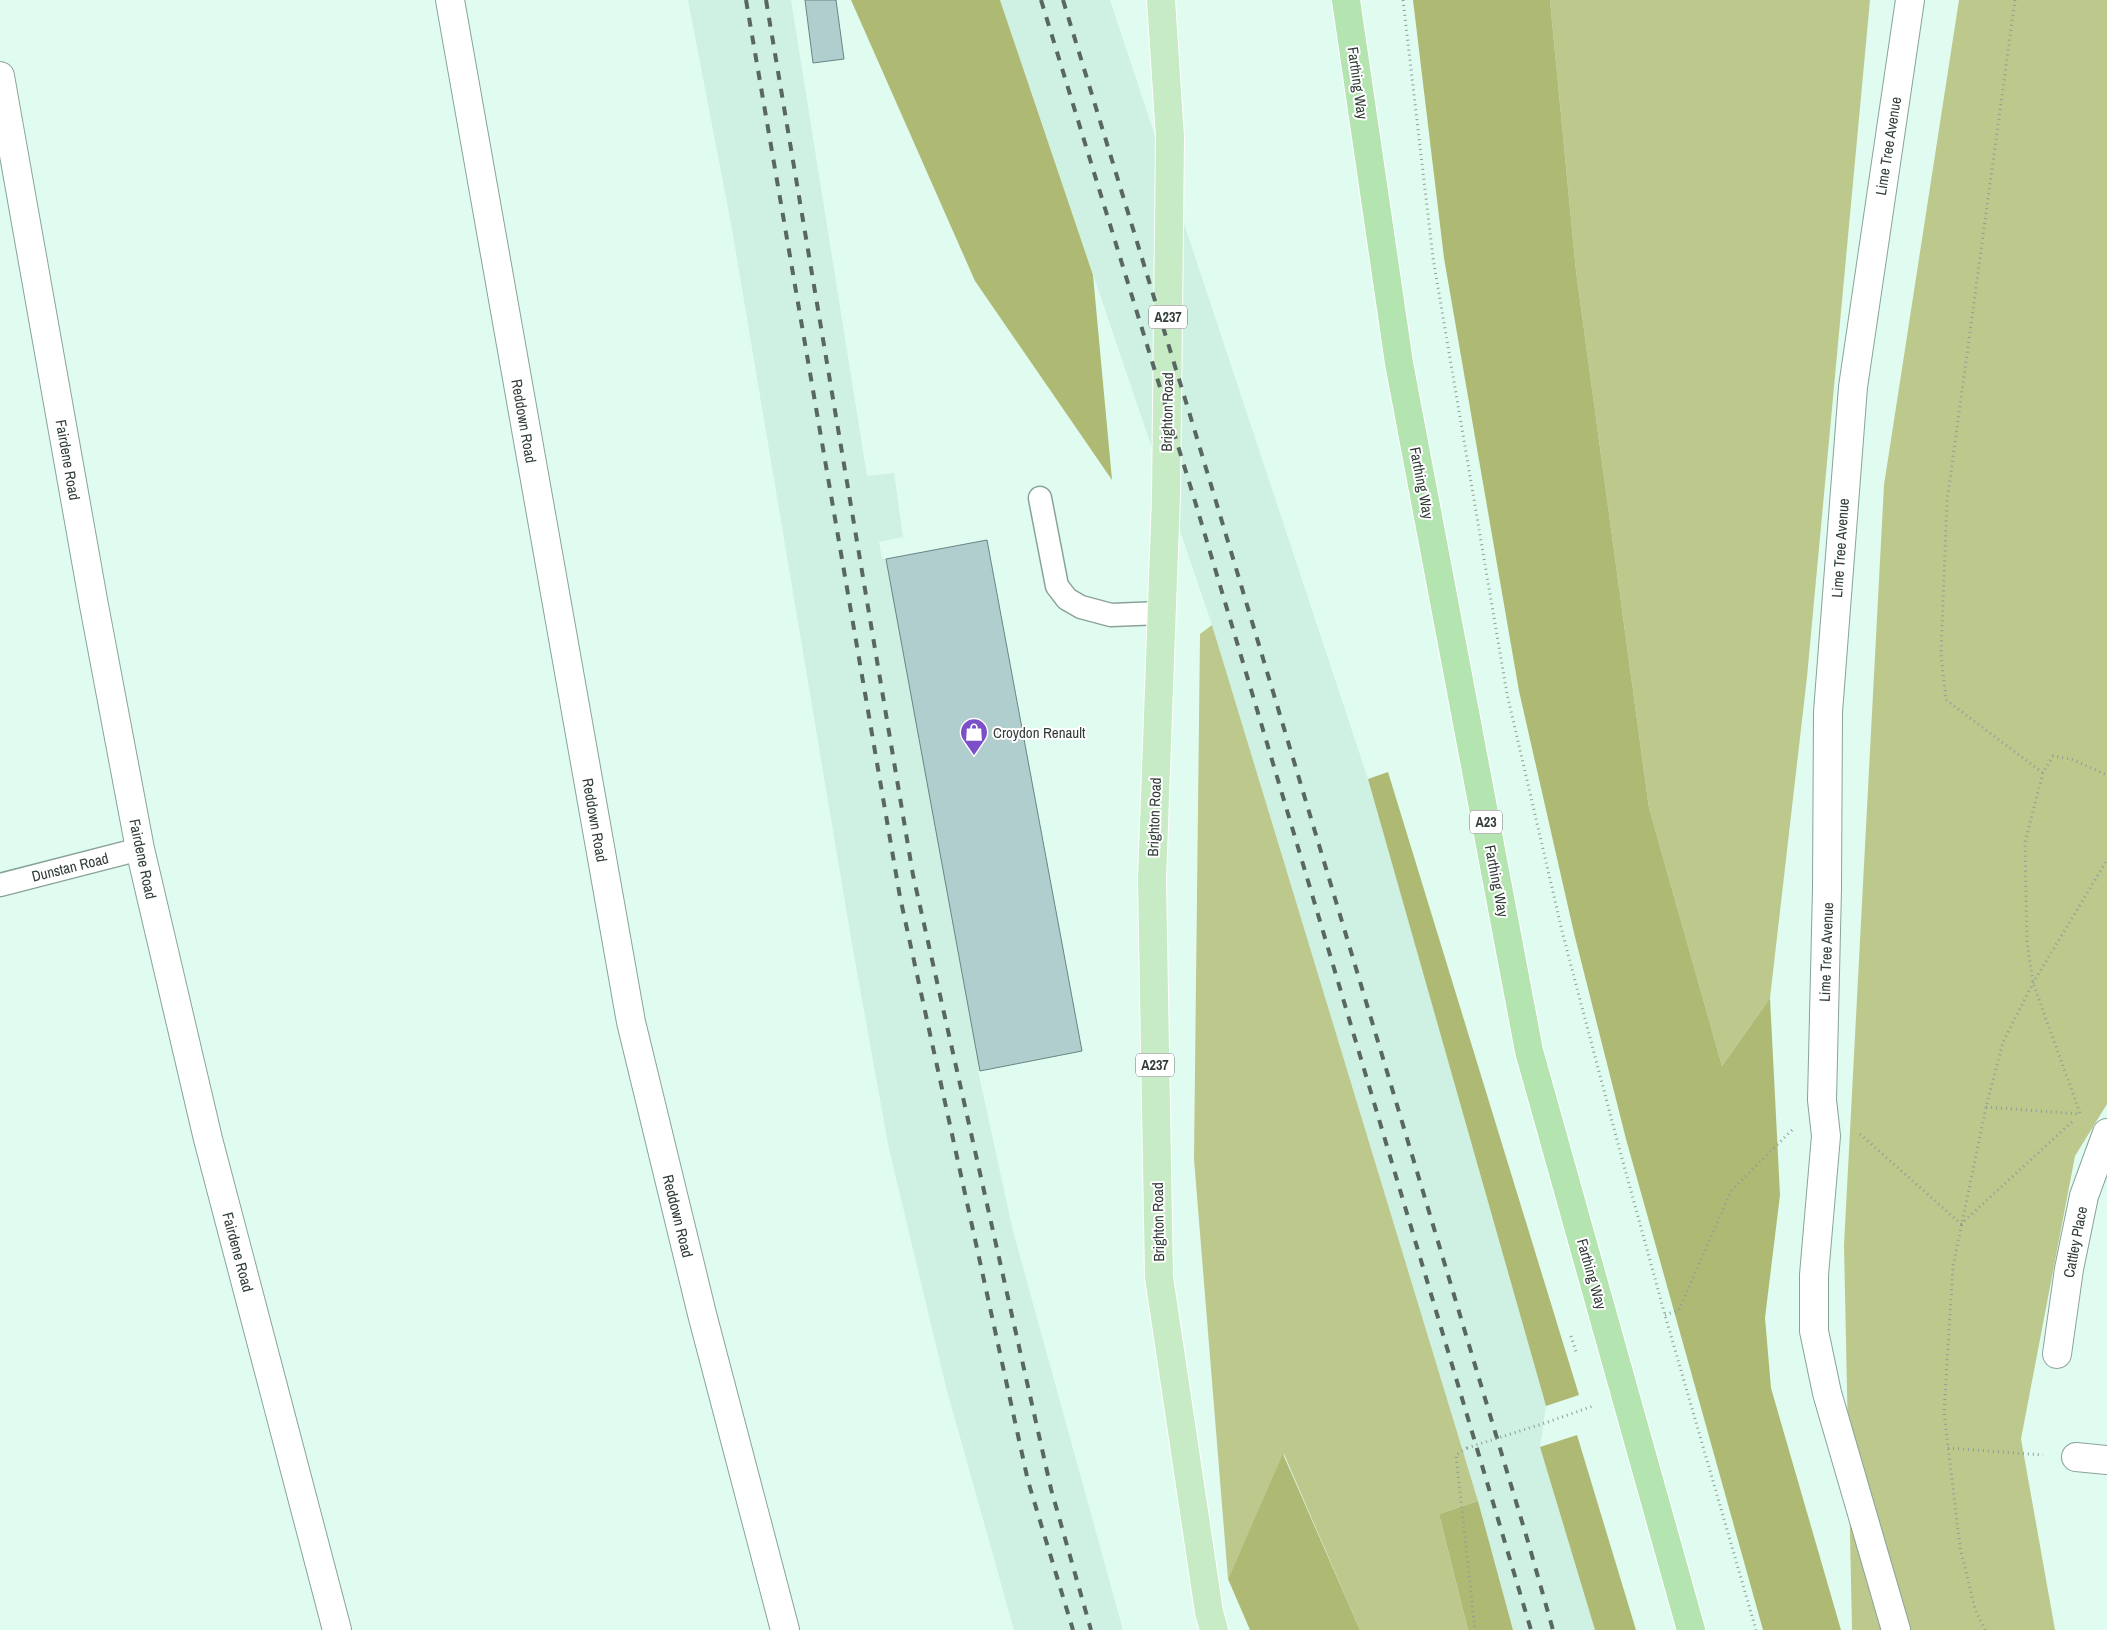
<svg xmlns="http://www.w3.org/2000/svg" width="2107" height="1630" viewBox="0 0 2107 1630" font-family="'Archivo Narrow',sans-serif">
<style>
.built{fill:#cef1e3}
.green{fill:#bdc88d}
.forest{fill:#aeba73}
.building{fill:#afcecd;stroke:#688584}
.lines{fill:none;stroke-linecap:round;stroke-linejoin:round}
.service-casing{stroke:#89a398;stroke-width:25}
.minor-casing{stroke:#89a398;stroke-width:30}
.primary-casing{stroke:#fff;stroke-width:30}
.trunk-casing{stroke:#fff;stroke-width:30}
.path{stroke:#8c9f97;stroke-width:3;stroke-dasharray:1 4;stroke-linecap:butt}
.service{stroke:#fff;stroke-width:22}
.minor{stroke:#fff;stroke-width:28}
.primary{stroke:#c7ebc4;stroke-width:28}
.trunk{stroke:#b4e4b0;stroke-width:28}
.rail{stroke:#586761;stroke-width:4;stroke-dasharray:9 9;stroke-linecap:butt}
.path-bridge{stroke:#8c9f97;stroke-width:3;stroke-dasharray:1 4;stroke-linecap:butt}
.labels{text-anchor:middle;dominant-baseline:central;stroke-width:4;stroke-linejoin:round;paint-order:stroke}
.shield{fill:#fff;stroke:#707774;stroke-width:1}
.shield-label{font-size:14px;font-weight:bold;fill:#323d38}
.street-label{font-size:15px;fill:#323d38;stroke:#fff}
.poi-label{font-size:15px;fill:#323d38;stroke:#fff;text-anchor:start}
</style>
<rect width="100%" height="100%" fill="#e0fcf0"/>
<!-- built -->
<path class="built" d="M688 0H791L867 476 894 473 903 537 879 542 882 559H886L980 1071H978L1013 1231 1123 1630H1014L946 1387 889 1149 853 950 732 229Z
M1000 0H1110L1368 779 1546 1406 1540 1447 1595 1630H1513L1478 1501 1212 625Z"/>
<!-- green -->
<path class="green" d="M1550 0H1870L1807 677 1770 998 1722 1066 1649 808 1576 271Z
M1959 0H2107V1104L2075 1156 2021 1439 2055 1630H1852L1844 1245 1884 485Z
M1212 625 1478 1501 1439 1514 1468 1630H1360L1284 1454 1228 1579 1194 1159 1200 634Z"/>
<!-- forest -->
<path class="forest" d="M851 0H1000L1093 275 1112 480 975 281Z
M1413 0H1550L1576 271 1649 808 1722 1066 1770 998 1780 1195 1765 1318 1771 1388 1841 1630H1763L1626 1139 1574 933 1519 691 1444 258Z
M1388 772 1579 1395 1546 1406 1368 779Z
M1577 1435 1636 1630H1595L1540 1447Z
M1283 1454 1360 1630H1250L1228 1579Z
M1478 1501 1513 1630H1468L1439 1514Z"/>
<!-- building -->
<path class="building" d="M805 0H836L844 59 813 63Z
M987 540 1082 1051 980 1071 886 559Z"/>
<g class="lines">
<!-- service casing -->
<g class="service-casing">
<path id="service" d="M1040 498 1057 586 1067 599 1081 607 1111 615 1161 613
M0 885 140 849"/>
</g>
<!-- minor casing -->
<g class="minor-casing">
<path id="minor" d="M450 0 631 1022 702 1314 785 1630
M0 76 93 600 140 849 208 1139 337 1630
M2057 1354 2069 1269 2084 1196 2107 1133
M2076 1457 2107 1460
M1896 1630 1827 1393 1814 1331V1275L1826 1136 1822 1100 1827 889 1828 712 1853 387 1910 0"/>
</g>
<!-- primary casing -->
<g class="primary-casing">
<path id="primary" d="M1161 0 1170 137 1166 497 1152 879 1159 1277 1209 1612 1214 1630"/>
</g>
<!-- trunk casing -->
<g class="trunk-casing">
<path id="trunk" d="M1346 0 1399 363 1529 1051 1691 1630"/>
</g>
<!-- path -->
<path class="path" d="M1403 0 1433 258 1507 694 1563 935 1617 1140 1665 1315 1756 1630
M2015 0 1947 501 1941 654 1946 700 2043 773
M1986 1107 2080 1114
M2080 1113 2033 983 2027 943 2025 842 2043 773 2053 756 2071 759 2107 775
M1860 1134 1961 1224 2074 1120
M1665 1315 1679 1310 1731 1191 1792 1130
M1571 1336 1577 1355
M1548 1422 1593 1406 1592 1404
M1467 1448 1456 1455 1475 1630
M1948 1448 2043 1455
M1985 1630 1975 1609 1960 1547 1944 1412 1953 1266 1986 1107 2003 1042 2033 983 2107 860"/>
<!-- service -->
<use href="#service" class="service"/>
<!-- minor -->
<use href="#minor" class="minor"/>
<!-- primary -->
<use href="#primary" class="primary"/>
<!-- trunk -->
<use href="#trunk" class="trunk"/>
<!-- rail -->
<path class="rail" d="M746 0 900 897 1028 1481 1073 1630
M766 0 913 875 1051 1489 1091 1630
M1041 0 1194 498 1531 1630
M1063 0 1193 425 1529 1545 1553 1630"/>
<!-- path-bridge -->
<path class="path-bridge" d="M1467 1448 1548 1422"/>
</g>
<!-- icons -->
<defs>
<g id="shop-pin" transform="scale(1.4375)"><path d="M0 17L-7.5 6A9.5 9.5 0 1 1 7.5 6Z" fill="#7a4fc8" stroke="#fff"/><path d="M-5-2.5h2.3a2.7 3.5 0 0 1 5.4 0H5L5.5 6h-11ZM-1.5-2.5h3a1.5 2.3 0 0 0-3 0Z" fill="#fff"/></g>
</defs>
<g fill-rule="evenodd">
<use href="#shop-pin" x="974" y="732"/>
</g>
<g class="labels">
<!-- shield labels -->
<g class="shield">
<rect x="1149" y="305.5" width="38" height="23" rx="4"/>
<rect x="1470" y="810.5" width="32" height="23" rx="4"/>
<rect x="1136" y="1053.5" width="38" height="23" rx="4"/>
</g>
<g class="shield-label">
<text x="1168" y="317">A237</text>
<text x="1486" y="822">A23</text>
<text x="1155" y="1065">A237</text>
</g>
<!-- street labels -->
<g class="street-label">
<text transform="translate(1358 83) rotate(82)">Farthing Way</text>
<text transform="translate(1888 146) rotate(-81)">Lime Tree Avenue</text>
<text transform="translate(1167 412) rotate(-89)">Brighton Road</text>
<text transform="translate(524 421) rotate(80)">Reddown Road</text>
<text transform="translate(68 460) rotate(80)">Fairdene Road</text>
<text transform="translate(1422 483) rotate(79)">Farthing Way</text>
<text transform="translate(1840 548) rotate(-86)">Lime Tree Avenue</text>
<text transform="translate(1154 817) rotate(-88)">Brighton Road</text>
<text transform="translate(595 820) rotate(80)">Reddown Road</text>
<text transform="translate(143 859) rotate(78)">Fairdene Road</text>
<text transform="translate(70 867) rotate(-14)">Dunstan Road</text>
<text transform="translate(1497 881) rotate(79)">Farthing Way</text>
<text transform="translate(1826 952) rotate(-88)">Lime Tree Avenue</text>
<text transform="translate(678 1216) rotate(76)">Reddown Road</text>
<text transform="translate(1158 1222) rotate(-91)">Brighton Road</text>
<text transform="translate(2075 1242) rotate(-79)">Cattley Place</text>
<text transform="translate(238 1252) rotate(75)">Fairdene Road</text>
<text transform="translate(1592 1274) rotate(74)">Farthing Way</text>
</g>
<!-- poi labels -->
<g class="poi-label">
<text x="993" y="732">Croydon Renault</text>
</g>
</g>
</svg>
